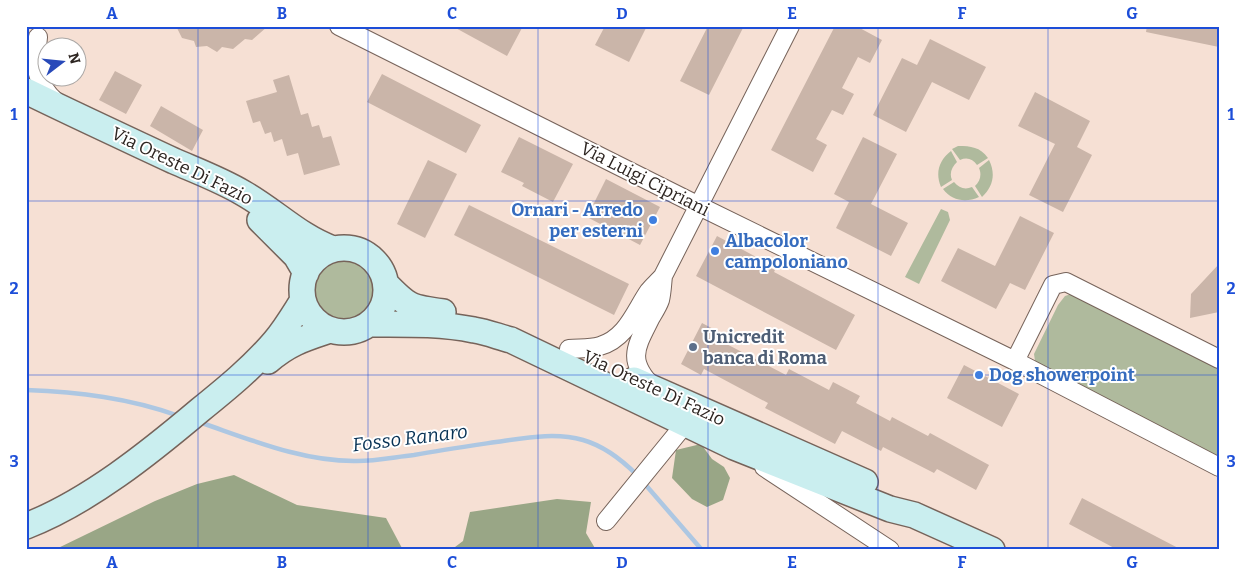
<svg xmlns="http://www.w3.org/2000/svg" width="1245" height="576" viewBox="0 0 1245 576" font-family="Bitter,serif">
<style>
.green{fill:#afba9d}
.forest{fill:#99a686}
.lines{fill:none;stroke-linecap:round;stroke-linejoin:round}
.stream{stroke:#adc7e2;stroke-width:4.5}
.building{fill:#cab5a9}
.street-casing{stroke:#76635a;stroke-width:20}
.secondary-casing{stroke:#76635a;stroke-width:28}
.street{stroke:#fff;stroke-width:18}
.secondary{stroke:#caeeef;stroke-width:25}
.grid{fill:none;stroke:#1d4ed8;stroke-width:1;stroke-opacity:0.55}
.shop-dot{fill:#3f7fe0;stroke:#fff;stroke-width:2}
.service-dot{fill:#5c6f8a;stroke:#fff;stroke-width:2}
.labels{text-anchor:middle;dominant-baseline:central;stroke-width:4;stroke-linejoin:round;paint-order:stroke}
.street-label{font-size:18px;fill:#2d2521;stroke:#fff}
.shop-label{font-size:18px;font-weight:bold;fill:#366cbe;stroke:#fff;text-anchor:start}
.service-label{font-size:18px;font-weight:bold;fill:#4e5e75;stroke:#fff;text-anchor:start}
.water-label{font-size:19px;font-style:italic;fill:#053053;stroke:#fff}
.neatline{fill:none;stroke:#1d4ed8;stroke-width:2}
.grid-label{font-size:16px;text-anchor:middle;font-weight:bold;fill:#1d4ed8}
</style>
<rect width="100%" height="100%" fill="#f6e0d4"/>
<!-- green -->
<path class="green" d="M958 146C971 146 980 147 988 158L977 165C973 159 967 157 960 160L952 149Z
M951 151 957 162C952 167 949 173 952 180L941 187C935 173 939 160 951 151Z
M989 160C996 174 993 187 982 197L975 186C980 181 982 175 979 168Z
M954 182C959 188 965 190 972 187L979 197C966 203 952 201 943 189Z
M941 209 948 212 950 220 919 284 905 277Z
M311 290a33 33 0 1 1 66 0a33 33 0 1 1-66 0Z
M1071 294 1077 296 1219 369V458L1040 368 1035 361 1034 354 1058 305 1065 296Z"/>
<!-- forest -->
<path class="forest" d="M701 444 712 459 724 467 730 478 723 500 707 507 692 499 672 478 676 450Z
M234 475 297 505 386 518 403 550H54L155 501 197 484Z
M557 499 591 502 586 533 596 550H451L463 541 470 512Z"/>
<g class="lines">
<!-- stream -->
<path class="stream" d="M26 390C79 392 129 398 179 416
M199 422C249 439 303 462 357 461 376 461 395 457 414 455 441 450 469 446 496 442 525 438 555 432 583 440 604 446 622 460 637 475
M644 483 702 550"/>
</g>
<!-- building -->
<path class="building" d="M176 26H268L252 40 245 39 233 49 222 47 217 52 207 46 196 47 194 41 182 38Z
M452 26H523L507 56Z
M605 26H647L629 62 595 45Z
M708 26H744L709 95 680 81Z
M835 26H856L882 40 870 63 858 57 842 88 854 94 843 115 832 110 816 139 827 145 813 172 771 150Z
M1147 26H1219V47L1146 32Z
M930 39 986 67 969 100 932 82 906 132 873 115 902 58 917 65Z
M115 71 142 85 126 114 99 100Z
M382 74 481 125 466 153 367 102Z
M289 75 301 115 308 113 312 127 319 125 323 138 331 136 340 165 304 175 298 153 287 156 282 139 274 142 271 132 265 134 260 121 253 123 246 101 277 92 273 80Z
M1035 92 1090 121 1077 147 1092 155 1063 212 1029 195 1055 144 1018 126Z
M161 106 203 130 192 151 150 126Z
M519 137 573 164 553 202 522 186 524 183 501 172Z
M863 137 897 154 871 204 908 223 891 256 836 228 849 202 834 194Z
M428 160 457 174 425 238 397 224Z
M606 179 660 207 640 245 587 217Z
M469 205 629 284 614 315 454 235Z
M1020 216 1054 233 1025 290 1010 283 996 309 941 281 958 248 995 266Z
M717 236 760 259 758 262 775 270 774 272 855 315 836 350 696 276Z
M1219 264V312L1190 318 1191 294Z
M702 323 719 332 715 338 786 375 789 369 829 390 833 382 860 396 856 403 890 421 892 417 928 436 930 433 989 465 976 490 937 469 934 473 883 447 881 451 842 431 835 444 765 408 768 403 704 369 701 375 681 364Z
M964 365 1019 394 1002 427 947 398Z
M1082 498 1182 550H1118L1069 524Z"/>
<g class="lines">
<!-- street casing -->
<g class="street-casing">
<path id="street" d="M339 26 699 206 1015 361 1219 467
M38 37C35 65 34 82 56 102
M569 349C579 348 590 349 600 346 627 338 635 311 649 291 653 286 659 281 663 276L790 26
M1015 361 1053 285 1066 282 1219 359
M653 387C626 360 636 347 651 317 654 312 658 306 660 300 662 292 662 284 663 276
M764 467 890 550
M606 521 685 424"/>
</g>
<!-- secondary casing -->
<g class="secondary-casing">
<path id="secondary" d="M26 91C75 115 125 138 174 161 197 171 221 180 243 193 275 211 298 236 333 249
M260 220 296 256 306 273
M302 290a42 42 0 1 1 84 0a42 42 0 1 1-84 0Z
M386 284C408 307 411 308 443 312
M370 324C405 324 440 323 474 330 487 332 499 337 511 340L734 447 890 509 914 515 992 550
M268 361C289 343 303 339 330 330
M634 380 865 482
M26 526C88 502 149 453 200 410 226 389 253 367 275 341 286 328 294 314 303 300"/>
</g>
<!-- street -->
<use href="#street" class="street"/>
<!-- secondary -->
<use href="#secondary" class="secondary"/>
</g>
<!-- grid -->
<path class="grid" d="M198 26V550M368 26V550M538 26V550M708 26V550M878 26V550M1048 26V550M26 201H1219M26 375H1219"/>
<!-- markers -->
<g class="shop-dot">
<circle cx="653" cy="220" r="5"/>
<circle cx="715" cy="251" r="5"/>
<circle cx="979" cy="375" r="5"/>
</g>
<circle class="service-dot" cx="693" cy="347" r="5"/>
<g class="labels">
<!-- street labels -->
<g class="street-label">
<text transform="translate(182 166) rotate(26)">Via Oreste Di Fazio</text>
<text transform="translate(645 179) rotate(27)">Via Luigi Cipriani</text>
<text transform="translate(654 388) rotate(25)">Via Oreste Di Fazio</text>
</g>
<!-- shop labels -->
<g class="shop-label">
<text x="643" y="210" text-anchor="end">Ornari - Arredo<tspan x="643" dy="21">per esterni</tspan></text>
<text x="725" y="241">Albacolor<tspan x="725" dy="21">campoloniano</tspan></text>
<text x="989" y="375">Dog showerpoint</text>
</g>
<!-- service labels -->
<g class="service-label">
<text x="703" y="337">Unicredit<tspan x="703" dy="21">banca di Roma</tspan></text>
</g>
<!-- water labels -->
<g class="water-label">
<text transform="translate(410 438) rotate(-7)">Fosso Ranaro</text>
</g>
</g>
<!-- border -->
<rect width="1245" height="576" fill="none" stroke="#ffffff" stroke-width="55"/>
<!-- north arrow -->
<g transform="translate(62 62) rotate(74)"><circle r="24" fill="#ffffff" stroke="#aba8a6"/>
<path d="M0-4L9 19L0 12L-9 19Z" fill="#2849b9"/>
<text y="-8" font-size="14" font-weight="bold" text-anchor="middle" fill="#2d2521">N</text>
</g>
<rect x="28" y="28" width="1190" height="520" class="neatline"/>
<g class="grid-label">
<text x="112" y="19">A</text>
<text x="282" y="19">B</text>
<text x="452" y="19">C</text>
<text x="622" y="19">D</text>
<text x="792" y="19">E</text>
<text x="962" y="19">F</text>
<text x="1132" y="19">G</text>
<text x="14" y="120">1</text>
<text x="1231" y="120">1</text>
<text x="14" y="294">2</text>
<text x="1231" y="294">2</text>
<text x="14" y="467">3</text>
<text x="1231" y="467">3</text>
<text x="112" y="568">A</text>
<text x="282" y="568">B</text>
<text x="452" y="568">C</text>
<text x="622" y="568">D</text>
<text x="792" y="568">E</text>
<text x="962" y="568">F</text>
<text x="1132" y="568">G</text>
</g>
</svg>
